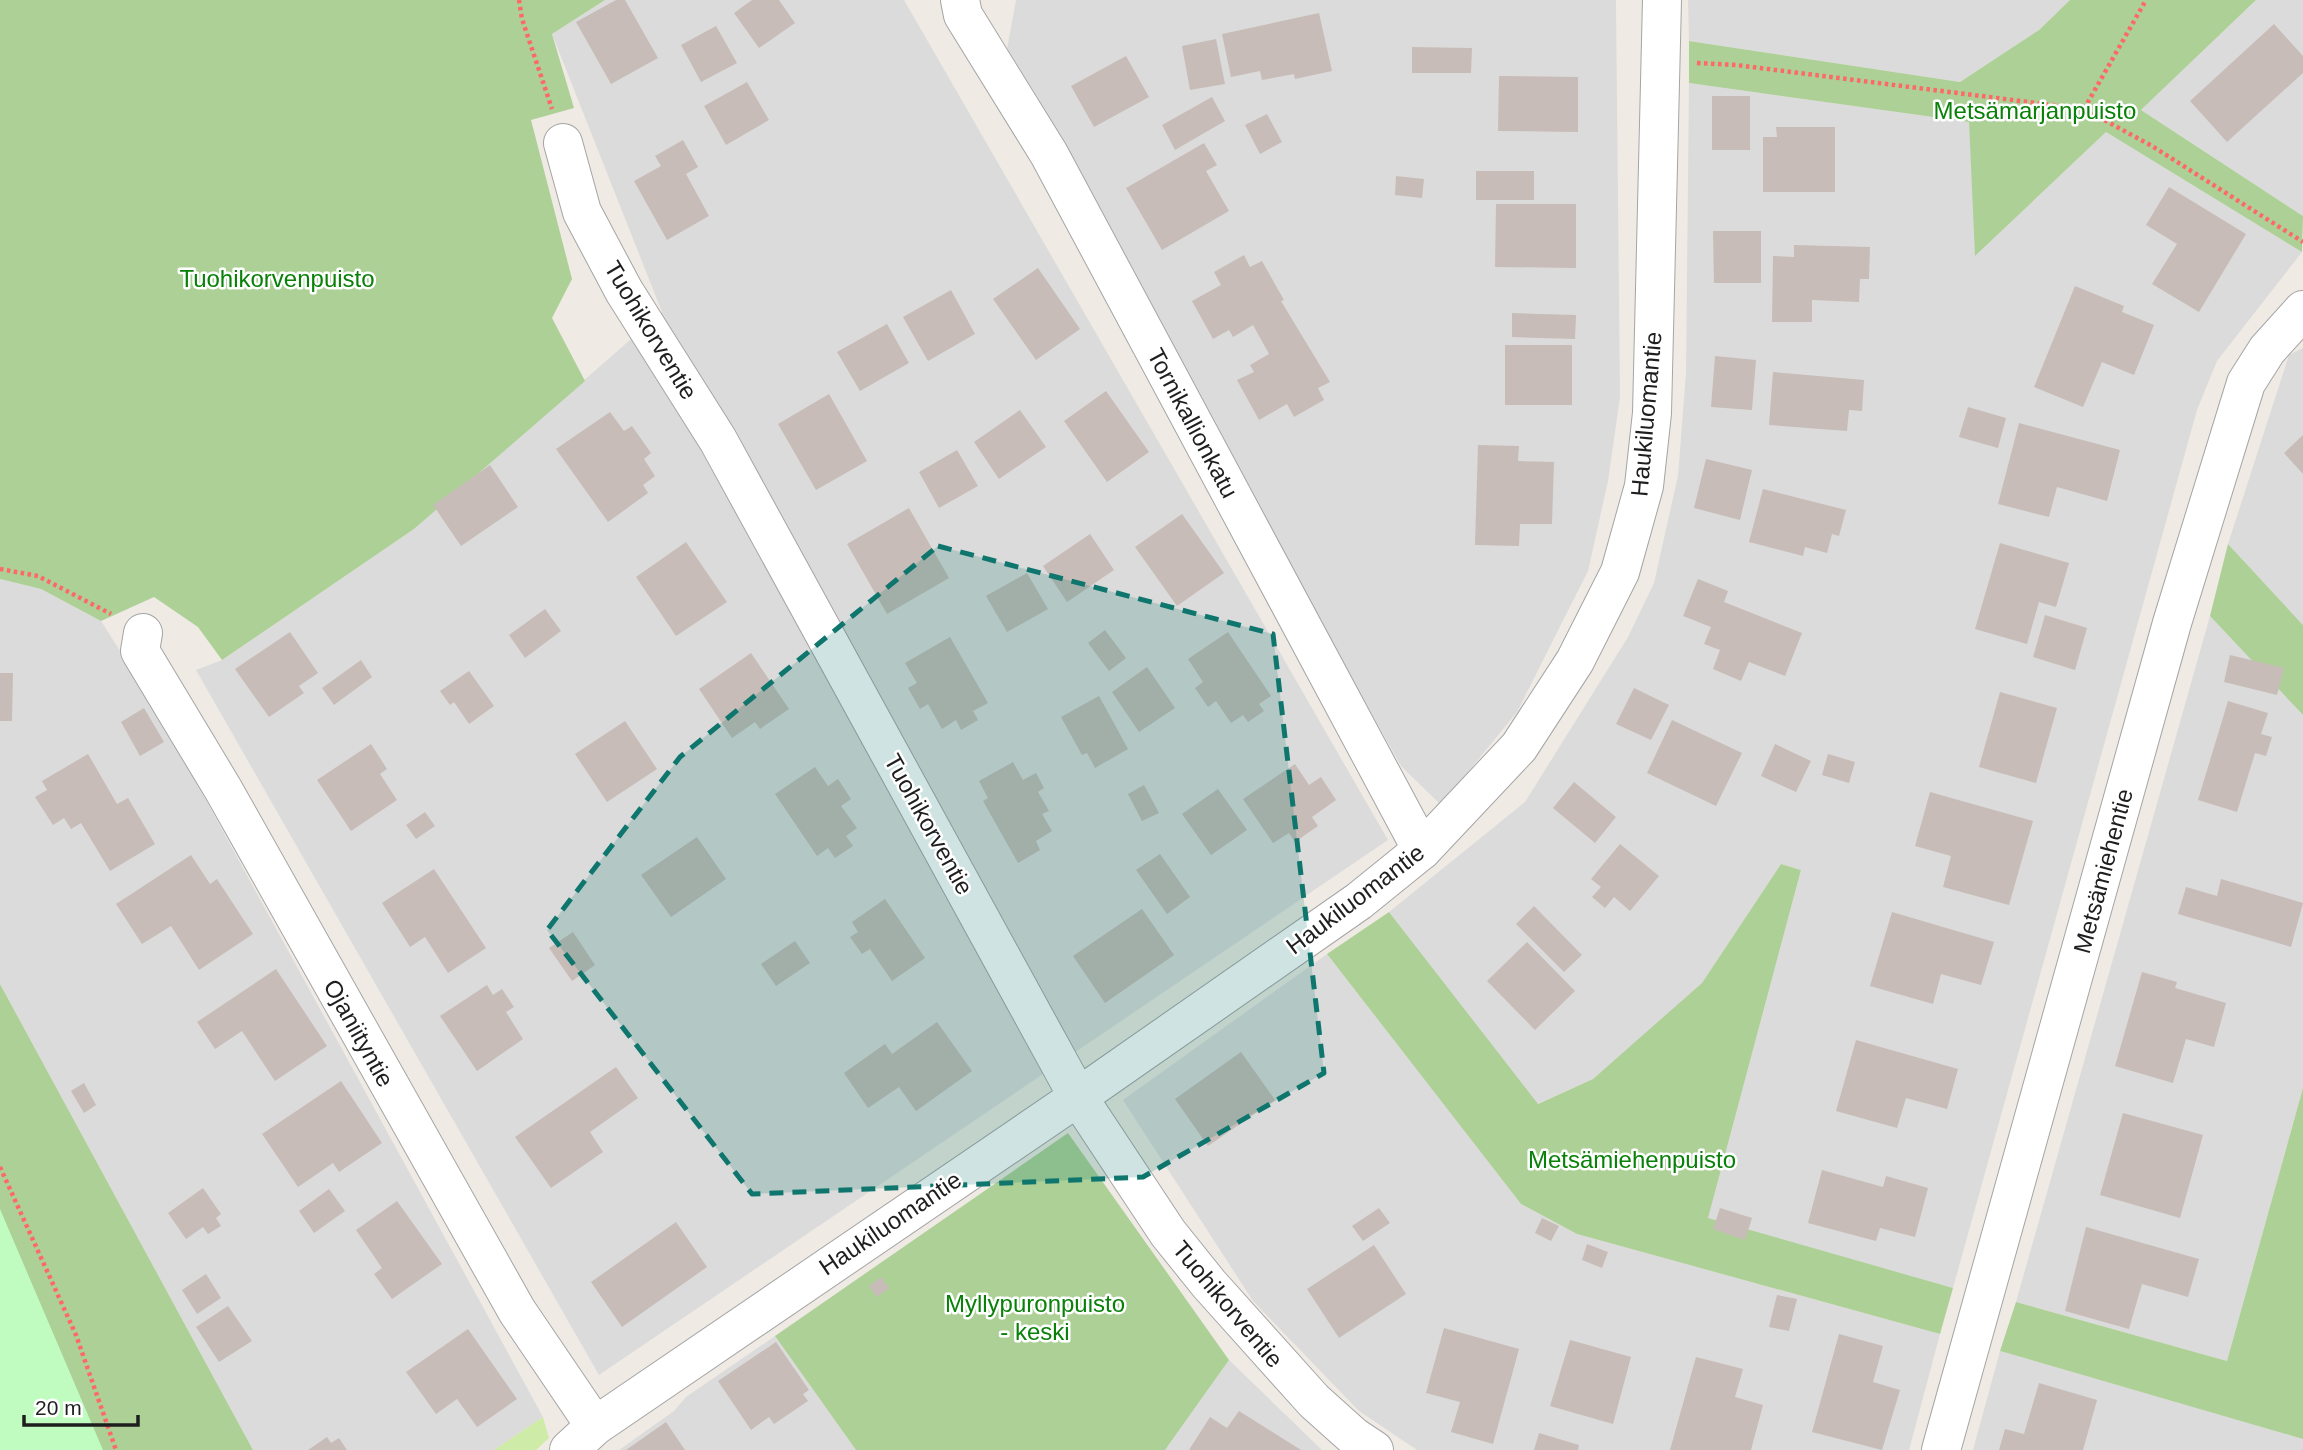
<svg xmlns="http://www.w3.org/2000/svg" width="2303" height="1450" viewBox="0 0 2303 1450" font-family="Arial,sans-serif">
<style>
.residential{fill:#dcdbdb}
.grass{fill:#cfeba8}
.forest{fill:#add097}
.park{fill:#c0fbbf}
.building{fill:#c7bcb7}
.lines{fill:none;stroke-linecap:round;stroke-linejoin:round}
.minor-casing{stroke:#a5a5a5;stroke-width:40}
.tertiary-casing{stroke:#a5a5a5;stroke-width:40}
.path{stroke:#fe6867;stroke-width:4.5;stroke-dasharray:3.5 3.5;stroke-linecap:butt}
.minor{stroke:#fff;stroke-width:38}
.tertiary{stroke:#fff;stroke-width:38}
.marked{fill:#0f766e;fill-opacity:0.2;stroke:#0f766e;stroke-width:5;stroke-dasharray:14 9;stroke-linejoin:round}
.labels{text-anchor:middle;dominant-baseline:central;stroke-width:5;stroke-linejoin:round;paint-order:stroke}
.park-label{font-size:24px;fill:#098008;stroke:#fff}
.street-label{font-size:24px;fill:#1e1e1e;stroke:#fff}
</style>
<rect width="100%" height="100%" fill="#efeae4"/>
<!-- residential -->
<path class="residential" d="M605 0H904L1388 840 599 1375 196 670 222 660 414 529 662 312 552 34Z
M1016 0H1616L1620 397 1608 481 1588 571 1517 712 1441 805 1401 766 1005 60Z
M1688 0H2070L2039 30 1960 82 1689 41Z
M2256 0H2303V216L2141 110Z
M1689 83 1969 122 1976 255 2106 132 2302 252 2217 361 2197 410 1953 1288 1707 1219 1801 870 1781 864 1702 983 1639 1040 1593 1079 1537 1104 1389 912 1525 802 1628 637 1654 583 1678 476 1686 373Z
M2303 348V625L2228 544 2289 355Z
M0 579 41 589 101 621 149 696 543 1417 494 1450H253L0 984Z
M2210 616 2303 715V1088L2227 1361 2016 1302Z
M1327 954 1521 1204 1577 1234 1940 1334 1909 1450H1417L1359 1411 1253 1301 1123 1100Z
M775 1336 856 1450H619L674 1411 686 1397Z
M2000 1351 2303 1439V1450H1973Z
M1229 1360 1322 1450H1165Z"/>
<!-- grass -->
<path class="grass" d="M543 1417 549 1438 536 1450H494Z"/>
<!-- forest -->
<path class="forest" d="M0 0H605L552 34 574 108 531 120 572 279 552 318 585 381 414 529 222 660 198 627 154 597 101 621 41 589 0 579Z
M2070 0H2256L2141 110 2303 216 2302 252 2106 132 1975 256 1969 122 1689 83V41L1960 82 2039 30Z
M2228 544 2303 625V715L2210 616Z
M1781 864 1801 870 1708 1218 1953 1288 1940 1334 1577 1234 1521 1204 1327 954 1389 912 1538 1104 1593 1079 1702 983Z
M0 984 253 1450H0Z
M2303 1088V1439L2000 1351 2016 1302 2227 1361Z
M1068 1133 1229 1360 1165 1450H856L775 1336Z"/>
<!-- park -->
<path class="park" d="M0 1209 103 1450H0Z"/>
<!-- building -->
<path class="building" d="M616 0H625L658 58 611 84 576 22Z
M752 0H779L795 23 759 48 734 13Z
M1319 13 1332 71 1295 79 1294 74 1262 80 1260 71 1231 77 1222 34Z
M2274 24 2303 56V73L2227 142 2190 101Z
M716 26 737 63 701 82 681 45Z
M1216 39 1225 84 1190 90 1182 46Z
M1412 47 1472 48 1471 73H1412Z
M1126 56 1149 97 1094 127 1071 86Z
M1499 76 1578 77V132L1498 131Z
M747 82 769 120 726 145 704 106Z
M1712 96H1750V150H1712Z
M1212 97 1225 121 1175 150 1162 125Z
M1267 114 1282 142 1260 154 1245 125Z
M1776 127H1835V192H1763V137H1777Z
M683 140 698 167 686 174 709 216 667 240 634 181 661 166 655 156Z
M1204 143 1217 165 1206 171 1229 211 1162 250 1126 188Z
M1476 171H1534V200H1476Z
M1396 176 1424 179 1422 198 1395 195Z
M2169 187 2246 234 2199 312 2152 284 2177 244 2146 225Z
M1496 204H1576V268L1495 267Z
M1713 231H1761V283H1714Z
M1794 245 1870 247 1869 279H1860L1859 302 1812 300V322H1772L1773 256 1794 257Z
M1244 255 1250 267 1262 261 1284 300 1281 301 1330 382 1318 388 1324 400 1294 417 1287 404 1259 420 1237 380 1254 372 1250 365 1269 354 1253 325 1233 337 1229 330 1213 339 1192 301 1221 285 1214 272Z
M1038 268 1080 329 1036 360 993 299Z
M2075 286 2124 306 2122 312 2154 325 2134 375 2102 362 2083 407 2034 387Z
M951 290 975 334 928 361 903 317Z
M1512 313 1576 315 1575 339 1512 337Z
M887 324 909 363 860 391 837 352Z
M1505 345H1572V405H1505Z
M1715 356 1756 360 1752 410 1711 407Z
M1773 372 1864 380 1862 411 1849 410 1847 431 1769 425Z
M1106 391 1149 452 1107 482 1064 421Z
M829 394 867 461 816 490 778 424Z
M1968 407 2006 418 1998 448 1959 437Z
M1020 410 1046 447 999 479 974 442Z
M610 412 624 431 632 426 651 453 644 459 655 476 643 485 648 493 608 522 556 449Z
M2019 423 2120 450 2107 501 2057 487 2049 517 1998 504Z
M2303 435V474L2284 453Z
M1478 445 1519 446 1518 461 1554 462 1552 524H1520L1519 546 1475 545Z
M957 450 978 486 939 508 919 472Z
M1706 459 1752 470 1740 520 1694 508Z
M490 465 518 507 461 546 433 505Z
M1763 489 1846 510 1839 536 1832 534 1827 553 1805 547 1803 556 1749 542Z
M909 508 949 578 887 614 847 544Z
M1182 514 1224 573 1177 606 1135 547Z
M1090 534 1114 570 1067 602 1043 566Z
M686 542 727 602 676 636 636 577Z
M2000 543 2069 563 2056 607 2039 602 2027 644 1975 629Z
M1027 573 1048 609 1007 632 986 596Z
M1698 579 1728 591 1724 602 1802 633 1785 676 1749 662 1741 681 1713 669 1720 650 1704 644 1711 627 1683 616Z
M545 609 561 631 525 658 509 635Z
M2045 615 2087 628 2075 670 2033 657Z
M1105 630 1126 658 1109 671 1088 643Z
M290 632 318 673 299 686 304 693 269 717 235 669Z
M1228 632 1271 696 1259 704 1264 711 1248 722 1243 715 1231 723 1216 701 1208 707 1195 688 1203 682 1188 659Z
M950 637 988 703 973 711 978 720 961 730 956 720 942 729 928 704 920 709 908 688 917 683 905 663Z
M751 653 789 709 760 729 755 722 732 738 699 689Z
M2230 655 2284 668 2277 695 2224 682Z
M361 660 372 677 334 705 322 688Z
M1147 667 1175 708 1139 732 1112 692Z
M469 671 494 706 469 724 454 702 450 705 440 691Z
M0 673H13L12 721H0Z
M1634 688 1669 705 1651 740 1616 724Z
M2000 692 2057 708 2036 783 1979 767Z
M1099 696 1128 749 1095 768 1087 753 1082 755 1061 717Z
M2228 701 2268 713 2261 734 2272 737 2266 756 2255 753 2237 812 2198 800Z
M144 708 164 742 140 756 121 722Z
M1672 720 1742 753 1716 806 1647 773Z
M625 721 657 769 607 802 575 754Z
M371 744 387 769 380 774 397 800 351 831 317 780Z
M1775 744 1811 761 1796 792 1761 776Z
M88 754 117 804 128 798 155 844 110 871 81 823 71 829 64 818 53 825 35 797 47 790 42 781Z
M1828 754 1855 762 1849 783 1822 775Z
M1013 762 1023 780 1036 773 1044 788 1038 792 1049 811 1042 814 1052 831 1036 841 1040 850 1018 863 983 801 988 798 979 781Z
M1295 764 1309 785 1321 777 1336 800 1312 817 1318 826 1295 842 1289 833 1273 843 1243 799Z
M815 767 828 786 838 779 851 799 841 806 857 828 846 836 853 846 835 858 828 848 817 856 775 794Z
M1574 782 1616 817 1595 843 1553 808Z
M1144 785 1159 813 1142 821 1128 794Z
M1218 789 1247 830 1211 855 1182 814Z
M1930 792 2033 821 2009 905 1943 887 1951 856 1915 846Z
M425 812 435 826 416 839 406 825Z
M697 837 726 879 671 917 641 875Z
M1620 844 1659 876 1630 911 1614 897 1605 908 1592 897 1601 887 1591 879Z
M1160 854 1190 897 1167 914 1136 870Z
M191 855 210 884 217 879 253 934 199 970 171 926 142 944 116 904Z
M434 869 486 948 448 973 425 937 410 947 382 903Z
M2221 879 2303 903 2291 947 2178 914 2186 887 2217 896Z
M885 899 925 958 892 981 870 949 862 954 850 937 858 932 852 922Z
M1534 906 1582 955 1564 972 1516 924Z
M1142 909 1174 955 1105 1003 1073 956Z
M1892 912 1994 942 1981 985 1941 974 1933 1004 1870 986Z
M573 932 595 965 572 981 549 948Z
M795 941 810 963 776 986 761 964Z
M1527 942 1575 991 1535 1030 1487 981Z
M276 969 327 1046 275 1081 242 1031 215 1049 197 1022Z
M2142 972 2177 982 2175 988 2226 1003 2214 1047 2186 1039 2173 1083 2115 1066Z
M487 985 493 995 502 989 514 1007 506 1012 523 1039 477 1071 440 1016Z
M937 1022 972 1071 916 1111 899 1087 868 1108 844 1073 885 1044 892 1054Z
M1856 1040 1958 1069 1947 1109 1906 1098 1897 1128 1836 1111Z
M1241 1052 1275 1100 1208 1146 1175 1099Z
M616 1067 638 1098 590 1132 603 1152 551 1188 515 1137Z
M341 1081 382 1143 339 1172 333 1163 298 1187 262 1134Z
M84 1083 96 1105 84 1113 71 1091Z
M2123 1113 2203 1135 2180 1218 2100 1195Z
M1822 1170 1883 1187 1886 1176 1928 1188 1915 1237 1880 1228 1876 1241 1808 1223Z
M203 1188 221 1214 216 1218 221 1226 208 1234 203 1227 186 1239 168 1213Z
M329 1189 345 1211 314 1233 299 1211Z
M397 1201 442 1264 392 1299 374 1274 382 1268 356 1230Z
M1379 1208 1390 1223 1363 1241 1352 1226Z
M1720 1208 1752 1218 1745 1240 1713 1229Z
M1542 1218 1559 1226 1551 1241 1535 1233Z
M676 1222 707 1267 622 1327 591 1282Z
M2086 1227 2199 1259 2188 1297 2142 1284 2129 1329 2065 1311Z
M1587 1244 1608 1252 1602 1268 1582 1260Z
M1374 1245 1406 1294 1339 1338 1307 1289Z
M206 1274 221 1298 197 1314 182 1290Z
M881 1277 889 1288 877 1297 869 1286Z
M1777 1295 1797 1299 1789 1331 1769 1327Z
M228 1306 252 1341 219 1362 196 1327Z
M1444 1328 1519 1349 1493 1444 1451 1432 1460 1402 1426 1393Z
M468 1329 517 1399 477 1427 457 1399 436 1414 406 1372Z
M1839 1334 1883 1346 1873 1382 1900 1390 1882 1450 1812 1432Z
M1570 1340 1631 1357 1613 1424 1550 1406Z
M776 1342 809 1390 803 1394 808 1401 774 1424 769 1417 751 1430 718 1381Z
M1696 1357 1743 1369 1735 1397 1763 1405 1751 1450H1670Z
M2039 1383 2097 1400 2083 1450H1999L2005 1429 2024 1434Z
M1239 1411 1301 1450H1189L1210 1417 1227 1428Z
M666 1422 685 1450H626Z
M1539 1433 1579 1445 1578 1450H1534Z
M327 1437 331 1443 339 1438 347 1450H308Z"/>
<g class="lines">
<!-- minor casing -->
<g class="minor-casing">
<path id="minor" d="M960 0 963 15 1049 154 1422 850
M563 143 582 212 624 291 718 440 1078 1097 1168 1233 1209 1284 1314 1401 1353 1436 1374 1450
M143 633 140 651 223 789 517 1311 595 1426
M569 1450 595 1426 1078 1097
M1941 1450 2172 623 2246 383 2267 350 2303 310"/>
</g>
<!-- tertiary casing -->
<g class="tertiary-casing">
<path id="tertiary" d="M1078 1097 1359 901 1422 850 1519 747 1575 661 1620 572 1644 486 1652 413 1662 0"/>
</g>
<!-- path -->
<path class="path" d="M519 0 522 19 552 109
M1697 63 1736 65 2084 109 2152 146 2303 242
M2084 109 2146 0
M0 569 38 576 111 614
M0 1167 76 1335 116 1450"/>
<!-- minor -->
<use href="#minor" class="minor"/>
<!-- tertiary -->
<use href="#tertiary" class="tertiary"/>
</g>
<!-- marked area -->
<path class="marked" d="M938 546 1273 634 1324 1073 1143 1177 752 1194 547 930 680 757Z"/>
<g class="labels">
<!-- park labels -->
<g class="park-label">
<text x="2035" y="110">Metsämarjanpuisto</text>
<text x="277" y="278">Tuohikorvenpuisto</text>
<text x="1632" y="1159">Metsämiehenpuisto</text>
<text x="1035" y="1303">Myllypuronpuisto<tspan x="1035" dy="28">- keski</tspan></text>
</g>
<!-- street labels -->
<g class="street-label">
<text transform="translate(651 330) rotate(59)">Tuohikorventie</text>
<text transform="translate(1646 414) rotate(-85)">Haukiluomantie</text>
<text transform="translate(1193 423) rotate(62)">Tornikallionkatu</text>
<text transform="translate(929 824) rotate(61)">Tuohikorventie</text>
<text transform="translate(2103 871) rotate(-75)">Metsämiehentie</text>
<text transform="translate(1355 899) rotate(-37)">Haukiluomantie</text>
<text transform="translate(359 1033) rotate(61)">Ojaniityntie</text>
<text transform="translate(890 1223) rotate(-34)">Haukiluomantie</text>
<text transform="translate(1228 1304) rotate(50)">Tuohikorventie</text>
</g>
</g>
<!-- scale -->
<path d="M24 1415v10h114v-10" fill="none" stroke="#1e1e1e" stroke-width="3.5"/>
<text x="35" y="1415" font-size="21" fill="#1e1e1e" stroke="#ffffff" stroke-width="5" paint-order="stroke">20 m</text>
</svg>
